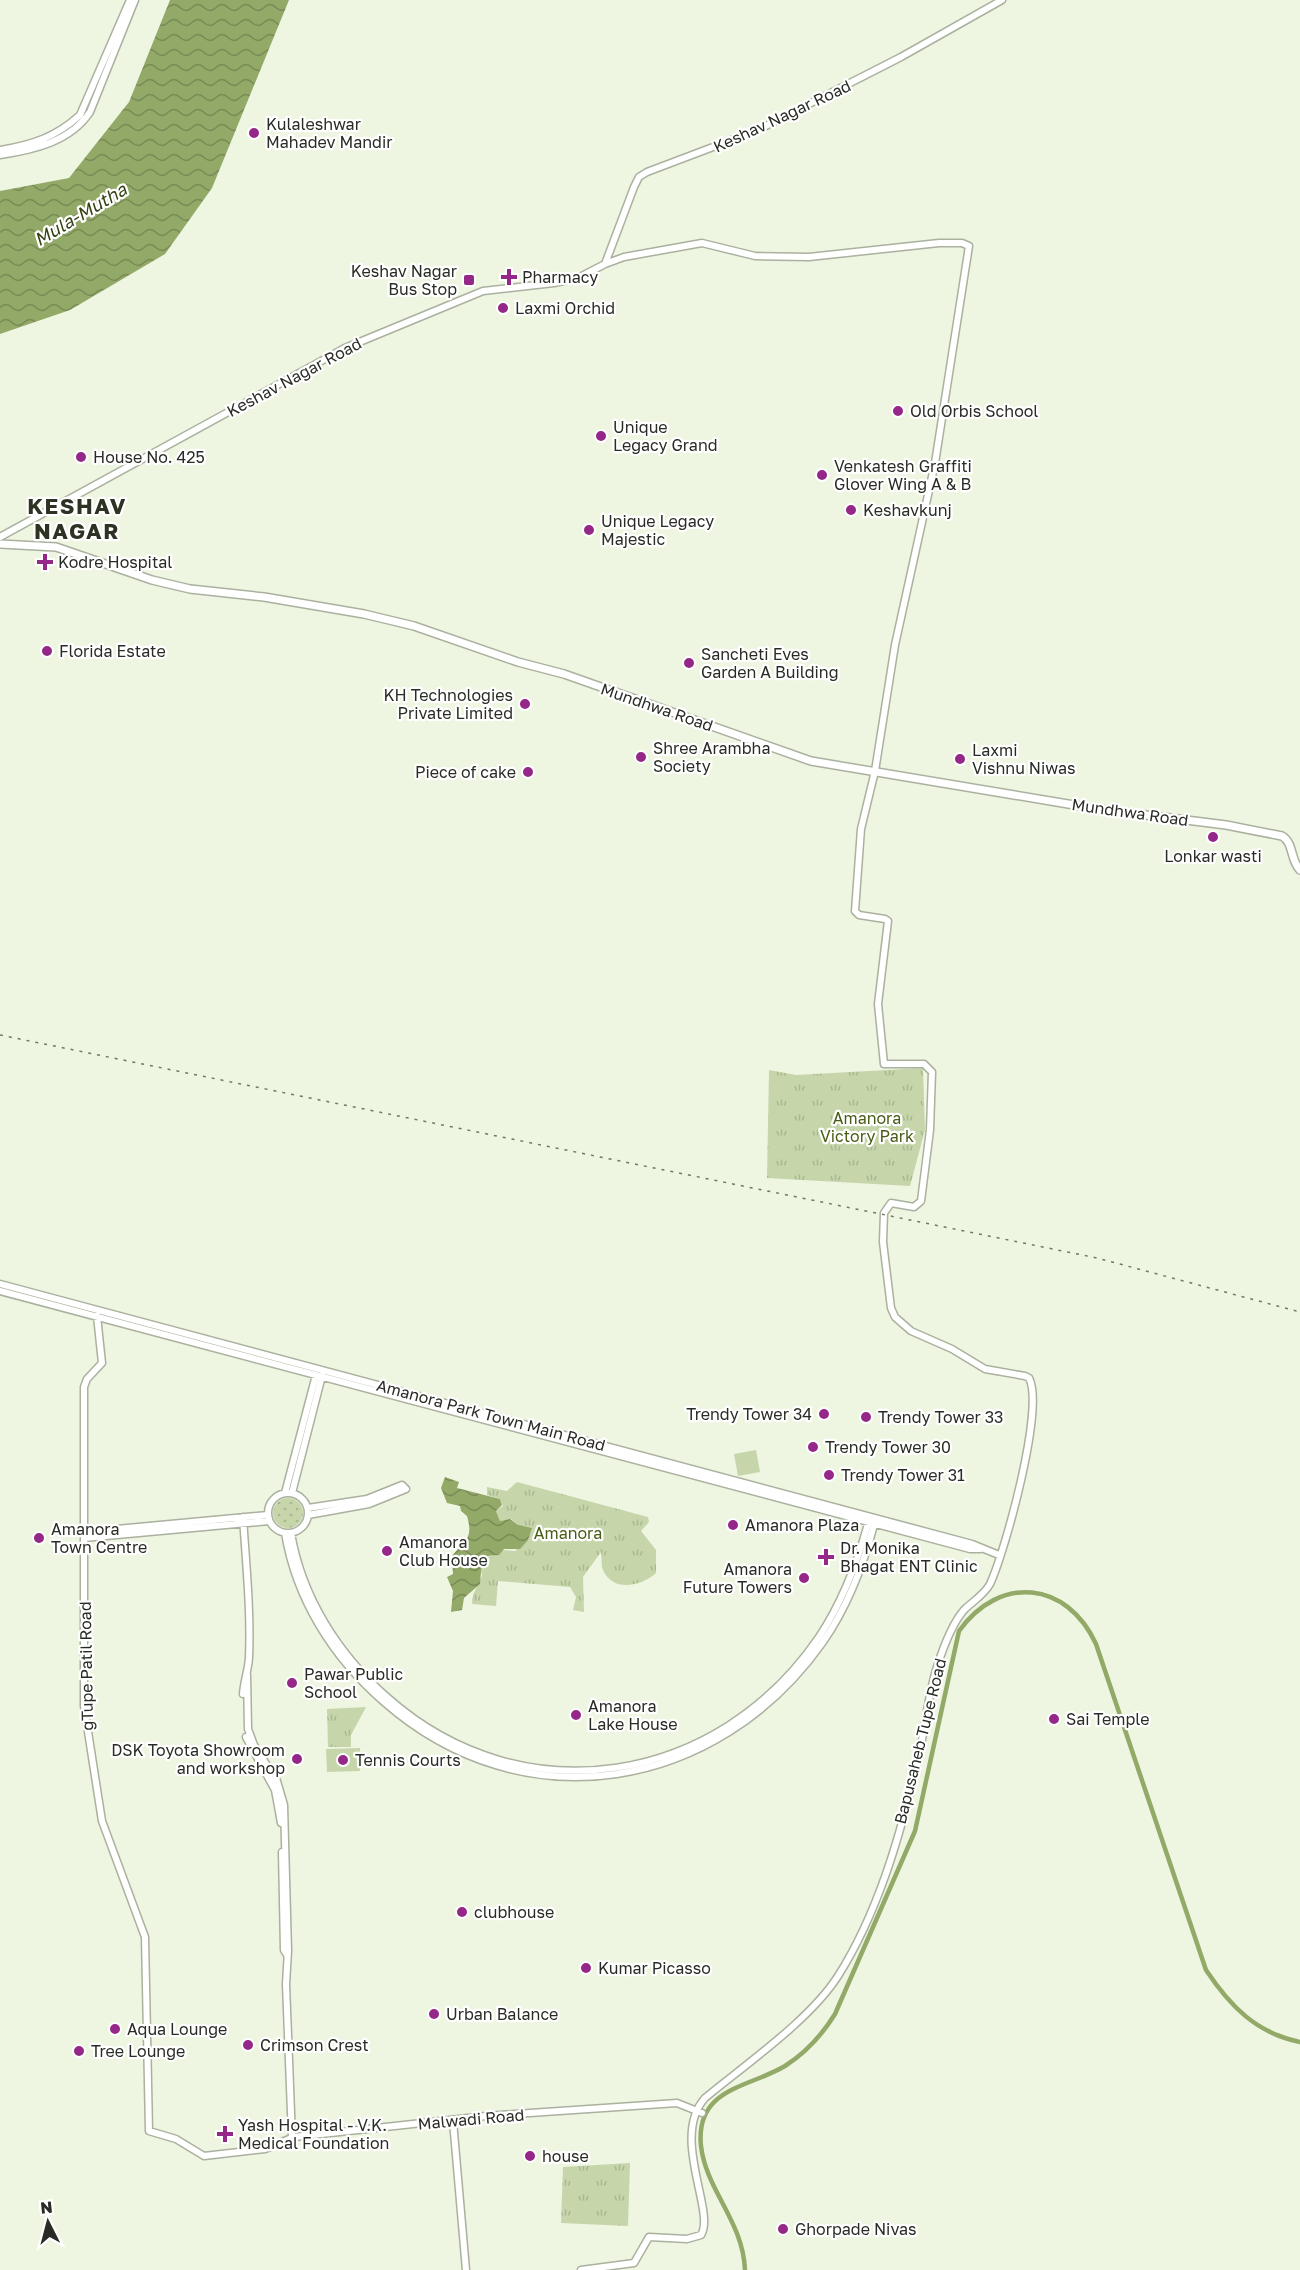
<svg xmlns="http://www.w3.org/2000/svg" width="1300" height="2270" viewBox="0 0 1300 2270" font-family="'Golos Text',sans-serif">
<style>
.grass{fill:url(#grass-dots)}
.park{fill:url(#park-tufts)}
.pitch{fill:#c6d6aa}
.water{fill:url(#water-waves)}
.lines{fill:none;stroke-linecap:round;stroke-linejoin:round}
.canal{stroke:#93a968;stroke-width:4.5}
.secondary-casing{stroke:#aab19f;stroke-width:9}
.primary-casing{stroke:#aab19f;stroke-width:10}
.secondary{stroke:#fff;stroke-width:6}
.primary{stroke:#fff;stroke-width:7}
.rail{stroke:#72766b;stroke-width:1.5;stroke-dasharray:3 6;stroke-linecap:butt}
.poi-dot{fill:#952788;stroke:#fff;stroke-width:2}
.labels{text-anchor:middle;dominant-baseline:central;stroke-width:4.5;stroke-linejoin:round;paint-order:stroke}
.street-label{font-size:16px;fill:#292c25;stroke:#fff}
.poi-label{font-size:16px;fill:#292c25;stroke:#fff;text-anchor:start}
.park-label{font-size:16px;fill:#495c15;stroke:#fff}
.water-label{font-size:18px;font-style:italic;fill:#354313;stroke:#fff}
.district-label{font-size:22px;font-weight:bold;letter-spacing:1.5px;fill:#2d3223;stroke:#fff}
</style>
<defs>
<pattern id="grass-dots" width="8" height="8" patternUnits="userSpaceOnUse" patternTransform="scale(1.5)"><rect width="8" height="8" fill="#c6d6aa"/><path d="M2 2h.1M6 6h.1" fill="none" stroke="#aab892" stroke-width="1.8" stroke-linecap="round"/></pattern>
<pattern id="park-tufts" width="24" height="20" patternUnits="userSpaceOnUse" patternTransform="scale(1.5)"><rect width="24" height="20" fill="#c6d6aa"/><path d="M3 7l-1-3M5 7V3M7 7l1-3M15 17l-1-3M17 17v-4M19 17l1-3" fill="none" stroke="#aab892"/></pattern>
<pattern id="water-waves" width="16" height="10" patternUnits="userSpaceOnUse" patternTransform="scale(1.5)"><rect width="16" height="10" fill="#93a968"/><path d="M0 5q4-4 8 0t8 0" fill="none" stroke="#788a55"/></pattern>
</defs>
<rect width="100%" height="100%" fill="#eef5e1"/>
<!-- grass -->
<path class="grass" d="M273 1513a15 15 0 1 1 30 0a15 15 0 1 1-30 0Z"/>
<!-- park -->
<path class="park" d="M923 1068 925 1130 910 1186 767 1178 769 1070 796 1075Z
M517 1482 648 1517 649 1522 641 1531 656 1550V1573C642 1586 613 1593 603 1570 601 1565 602 1558 601 1552L583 1577 584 1612 573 1610 576 1597 570 1587 498 1581 496 1606 472 1604 473 1595 482 1576 480 1563 485 1557 499 1555 502 1550 516 1551 518 1525 511 1519 500 1521 496 1511 503 1506 500 1499 487 1495V1487L507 1491Z
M366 1707 351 1735V1747H328L327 1709Z
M630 2163 628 2226 561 2223 563 2167Z"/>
<!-- pitch -->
<path class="pitch" d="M756 1450 760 1472 738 1476 734 1454Z
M360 1748V1771L327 1772 326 1749Z"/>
<!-- water -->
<path class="water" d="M170 0H289L212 188 165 254 70 310 0 334V191L69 178 129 102Z
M445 1477 459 1482 457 1488 500 1499 502 1505 496 1511 500 1521 510 1519 518 1525 532 1528 528 1540 520 1549H504L499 1555 488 1556 482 1560 480 1584 464 1598 462 1610 451 1612 453 1591 447 1577 453 1574 452 1556C464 1541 474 1540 467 1516L461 1511 460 1506 447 1503 441 1488Z"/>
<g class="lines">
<!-- canal -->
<path class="canal" d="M745 2270C743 2221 706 2190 701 2146 695 2088 748 2088 785 2066 807 2052 822 2035 835 2014L915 1831 959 1631C1000 1574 1067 1581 1096 1644L1206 1970C1230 2006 1256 2033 1300 2042"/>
<!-- secondary casing -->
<g class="secondary-casing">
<path id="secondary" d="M0 150C32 145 56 137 80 115L130 0
M0 155C33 150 70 142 90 112L135 0
M0 537 345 348 483 291 554 283 578 278 605 264 634 187 639 177 647 172 758 130 901 57 1002 0
M0 1284 972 1544 999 1555
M0 1291 970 1549H980
M97 1316 102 1363 87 1379 84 1387V1706L102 1821 145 1937 149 2131 176 2139 204 2156 265 2149 294 2137 486 2116 677 2103 702 2113
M268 1513a20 20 0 1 1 40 0a20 20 0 1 1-40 0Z
M285 1493 316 1375
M292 1493 322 1376
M308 1508 367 1499 402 1485 406 1489 369 1504 308 1515
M243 1517C246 1564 251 1611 249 1658 248 1671 244 1681 243 1694
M84 1532 268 1515
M285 1533C296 1599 333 1658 384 1702 524 1825 718 1791 823 1642 848 1606 864 1564 875 1521
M291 1533C302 1598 339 1655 388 1698 524 1818 719 1784 819 1637 843 1601 858 1561 869 1520
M84 1538 269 1521
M247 1675 248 1729 254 1745 277 1781 284 1805 288 1951 286 1984 292 2138
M246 1737 275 1790 281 1823
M282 1852 284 1950 287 1955
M453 2121 466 2270
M581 2270 634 2263 649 2237 687 2239 701 2235C716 2212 670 2137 705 2098 746 2064 810 2020 838 1976 878 1913 900 1836 917 1764 925 1732 927 1698 937 1667 943 1648 951 1625 964 1610 972 1602 985 1594 990 1584 1005 1552 1045 1407 1029 1378L1025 1376 985 1369 952 1349 911 1331 895 1317 891 1308 883 1242 884 1213 891 1203 914 1207 921 1201 930 1130 932 1072 924 1064H884L878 1004 888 921 885 919 859 915 855 911 861 829 875 771 895 645 935 463 969 246 962 243H939L809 257 755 256 702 243 624 257 605 264"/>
</g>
<!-- primary casing -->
<g class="primary-casing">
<path id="primary" d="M0 544 56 547 152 580 190 589 264 597 364 614 414 626 518 662 564 674 811 761 1098 809 1226 825 1282 836C1294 843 1290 860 1300 870"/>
</g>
<!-- secondary -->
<use href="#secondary" class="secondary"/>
<!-- primary -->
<use href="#primary" class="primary"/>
<!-- rail -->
<path class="rail" d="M0 1035 1097 1258 1300 1312"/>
</g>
<!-- markers -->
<g class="poi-dot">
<circle cx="254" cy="133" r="6"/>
<path d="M506 268h6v6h6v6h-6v6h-6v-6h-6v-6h6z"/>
<rect x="463" y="274" width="12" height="12" rx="3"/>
<circle cx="503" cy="308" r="6"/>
<circle cx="898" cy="411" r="6"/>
<circle cx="601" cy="436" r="6"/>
<circle cx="81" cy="457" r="6"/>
<circle cx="822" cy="475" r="6"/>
<circle cx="851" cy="510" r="6"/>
<circle cx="589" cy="530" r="6"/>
<path d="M42 553h6v6h6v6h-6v6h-6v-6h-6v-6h6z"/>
<circle cx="47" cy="651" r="6"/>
<circle cx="689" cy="663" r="6"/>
<circle cx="525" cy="704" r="6"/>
<circle cx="641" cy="757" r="6"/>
<circle cx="960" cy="759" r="6"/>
<circle cx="528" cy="772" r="6"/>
<circle cx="1213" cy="837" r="6"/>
<circle cx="824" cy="1414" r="6"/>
<circle cx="866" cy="1417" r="6"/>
<circle cx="813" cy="1447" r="6"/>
<circle cx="829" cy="1475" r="6"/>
<circle cx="733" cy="1525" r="6"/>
<circle cx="39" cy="1538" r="6"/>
<circle cx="387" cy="1551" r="6"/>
<path d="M823 1548h6v6h6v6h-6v6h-6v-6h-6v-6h6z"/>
<circle cx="804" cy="1578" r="6"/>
<circle cx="292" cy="1683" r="6"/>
<circle cx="576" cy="1715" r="6"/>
<circle cx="1054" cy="1719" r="6"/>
<circle cx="297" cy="1759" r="6"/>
<circle cx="343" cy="1760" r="6"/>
<circle cx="462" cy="1912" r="6"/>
<circle cx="586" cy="1968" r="6"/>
<circle cx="434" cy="2014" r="6"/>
<circle cx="115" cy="2029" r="6"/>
<circle cx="248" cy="2045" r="6"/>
<circle cx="79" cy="2051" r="6"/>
<path d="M222 2125h6v6h6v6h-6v6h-6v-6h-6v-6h6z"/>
<circle cx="530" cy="2156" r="6"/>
<circle cx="783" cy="2229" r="6"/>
</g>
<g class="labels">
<!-- street labels -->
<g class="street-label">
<text transform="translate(782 116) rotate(-25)">Keshav Nagar Road</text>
<text transform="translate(294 377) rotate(-28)">Keshav Nagar Road</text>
<text transform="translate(657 707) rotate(19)">Mundhwa Road</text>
<text transform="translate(1130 812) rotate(8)">Mundhwa Road</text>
<text transform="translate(491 1415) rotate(15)">Amanora Park Town Main Road</text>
<text transform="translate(86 1666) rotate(-91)">gTupe Patil Road</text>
<text transform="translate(920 1741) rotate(-76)">Bapusaheb Tupe Road</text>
<text transform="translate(471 2119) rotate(-5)">Malwadi Road</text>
</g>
<!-- poi labels -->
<g class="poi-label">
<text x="266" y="124">Kulaleshwar<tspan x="266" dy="18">Mahadev Mandir</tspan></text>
<text x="457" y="271" text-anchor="end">Keshav Nagar<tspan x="457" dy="18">Bus Stop</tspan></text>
<text x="522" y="277">Pharmacy</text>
<text x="515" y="308">Laxmi Orchid</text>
<text x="910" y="411">Old Orbis School</text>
<text x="613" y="427">Unique<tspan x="613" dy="18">Legacy Grand</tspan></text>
<text x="93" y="457">House No. 425</text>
<text x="834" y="466">Venkatesh Graffiti<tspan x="834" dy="18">Glover Wing A &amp; B</tspan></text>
<text x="863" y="510">Keshavkunj</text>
<text x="601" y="521">Unique Legacy<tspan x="601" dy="18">Majestic</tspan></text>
<text x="58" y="562">Kodre Hospital</text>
<text x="59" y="651">Florida Estate</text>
<text x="701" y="654">Sancheti Eves<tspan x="701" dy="18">Garden A Building</tspan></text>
<text x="513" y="695" text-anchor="end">KH Technologies<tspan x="513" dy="18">Private Limited</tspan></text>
<text x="653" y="748">Shree Arambha<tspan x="653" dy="18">Society</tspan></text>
<text x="972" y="750">Laxmi<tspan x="972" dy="18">Vishnu Niwas</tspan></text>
<text x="516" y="772" text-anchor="end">Piece of cake</text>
<text x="1213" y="856" text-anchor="middle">Lonkar wasti</text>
<text x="812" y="1414" text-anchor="end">Trendy Tower 34</text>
<text x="878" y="1417">Trendy Tower 33</text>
<text x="825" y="1447">Trendy Tower 30</text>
<text x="841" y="1475">Trendy Tower 31</text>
<text x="745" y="1525">Amanora Plaza</text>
<text x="51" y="1529">Amanora<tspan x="51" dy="18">Town Centre</tspan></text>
<text x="399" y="1542">Amanora<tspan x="399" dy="18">Club House</tspan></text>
<text x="840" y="1548">Dr. Monika<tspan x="840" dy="18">Bhagat ENT Clinic</tspan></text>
<text x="792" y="1569" text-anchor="end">Amanora<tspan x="792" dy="18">Future Towers</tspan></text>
<text x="304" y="1674">Pawar Public<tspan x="304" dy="18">School</tspan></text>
<text x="588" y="1706">Amanora<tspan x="588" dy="18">Lake House</tspan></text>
<text x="1066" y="1719">Sai Temple</text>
<text x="285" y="1750" text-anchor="end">DSK Toyota Showroom<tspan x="285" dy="18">and workshop</tspan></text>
<text x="355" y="1760">Tennis Courts</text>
<text x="474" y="1912">clubhouse</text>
<text x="598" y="1968">Kumar Picasso</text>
<text x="446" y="2014">Urban Balance</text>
<text x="127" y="2029">Aqua Lounge</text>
<text x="260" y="2045">Crimson Crest</text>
<text x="91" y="2051">Tree Lounge</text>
<text x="238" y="2125">Yash Hospital - V.K.<tspan x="238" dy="18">Medical Foundation</tspan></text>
<text x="542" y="2156">house</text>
<text x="795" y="2229">Ghorpade Nivas</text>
</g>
<!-- park labels -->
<g class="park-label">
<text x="867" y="1118">Amanora<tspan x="867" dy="18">Victory Park</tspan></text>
<text x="568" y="1533">Amanora</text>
</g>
<!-- water labels -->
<g class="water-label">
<text transform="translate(80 214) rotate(-31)">Mula-Mutha</text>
</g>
<!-- district labels -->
<g class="district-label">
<text x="77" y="505">KESHAV<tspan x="77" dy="25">NAGAR</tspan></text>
</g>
</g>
<!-- north arrow -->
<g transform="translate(48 2222) rotate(354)" stroke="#ffffff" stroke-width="4.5" paint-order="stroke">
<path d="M0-4.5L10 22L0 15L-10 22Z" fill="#292c25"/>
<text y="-9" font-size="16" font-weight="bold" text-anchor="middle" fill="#292c25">N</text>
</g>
</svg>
